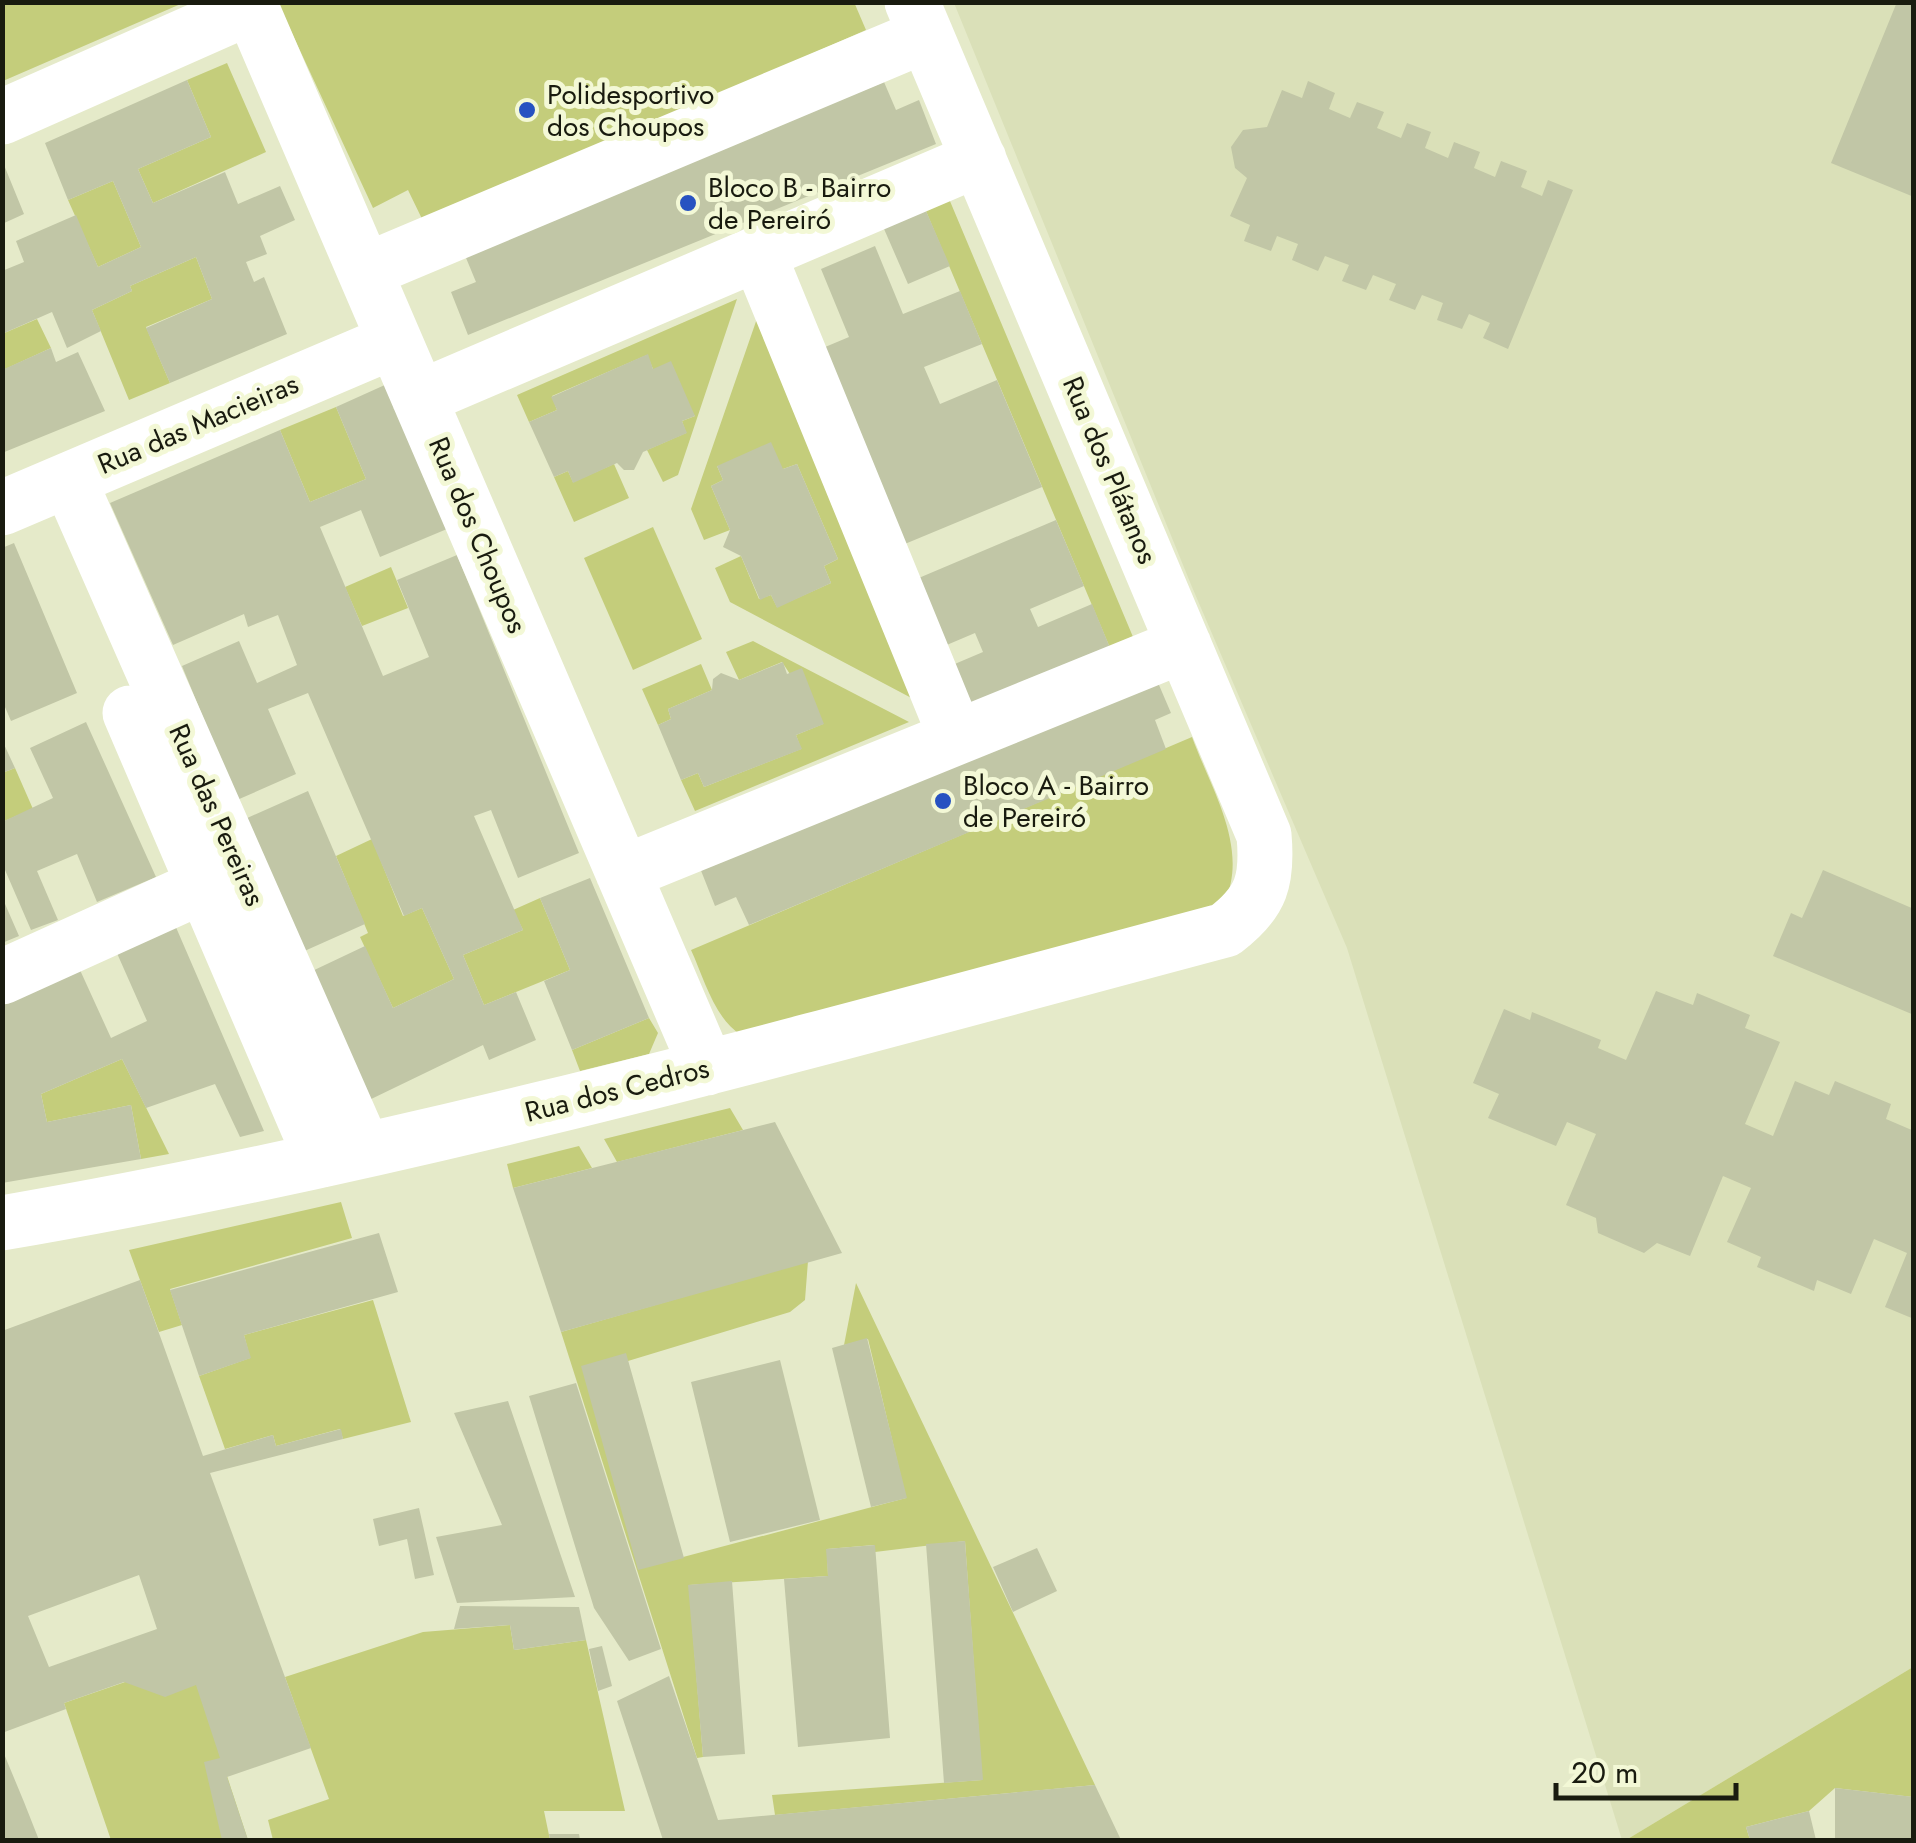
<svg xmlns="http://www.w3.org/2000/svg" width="1916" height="1843" viewBox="0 0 1916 1843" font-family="Jost,sans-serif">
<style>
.built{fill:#dae0b8}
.green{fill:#c4cd7b}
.building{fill:#c1c6a6;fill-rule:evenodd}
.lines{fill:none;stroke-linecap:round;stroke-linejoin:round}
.minor{stroke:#fff;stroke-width:55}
.poi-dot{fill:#2752c1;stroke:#f3f8d6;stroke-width:4}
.labels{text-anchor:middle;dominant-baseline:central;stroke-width:10;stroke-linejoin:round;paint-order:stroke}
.poi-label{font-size:28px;fill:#191b0f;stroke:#f3f8d6;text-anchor:start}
.street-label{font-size:28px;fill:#191b0f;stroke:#f3f8d6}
</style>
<rect width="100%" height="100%" fill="#e5eac9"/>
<!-- built -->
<path class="built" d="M954 3H1913V1667L1626 1840H1622L1347 948 1192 587Z"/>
<!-- green -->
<path class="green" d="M3 2H183V3L3 81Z
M854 2 866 30 424 223 408 190 373 208 278 3Z
M227 63 266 152 153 203 138 169 211 137 187 80Z
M113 181 141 247 98 267 68 200Z
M947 194 1136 644 1113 655 923 204Z
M196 257 212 299 146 327 170 383 129 400 92 310 132 291 130 286Z
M737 299 678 475 663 482 647 450 686 433 682 421 695 416 653 369 647 355 552 396 557 410 529 422 517 395Z
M761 307 919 702 730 602 715 568 741 556 759 599 771 595 777 607 831 583 824 566 838 559 797 464 783 469 717 466 723 480 711 486 730 530 704 540 691 509Z
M37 319 51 348 3 370 2 334Z
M336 407 366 479 310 502 280 430Z
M614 464 629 498 574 522 554 477 568 471 573 482Z
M653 527 702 639 633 670 584 558Z
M391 567 408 608 362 626 345 587Z
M753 641 909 722 695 811 681 780 698 773 704 787 801 749 796 735 823 724 782 662 739 680 726 652Z
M701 664 712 690 668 709 671 719 658 725 642 689Z
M1192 737C1211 789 1250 849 1224 903L741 1035C714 1018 704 978 691 950Z
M15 768 33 809 2 822V773Z
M372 839 403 916 422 908 454 979 393 1008 360 937 368 933 336 856Z
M540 898 570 970 484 1005 463 955 523 930 513 910Z
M649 1018 658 1033 649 1054 580 1071 572 1050Z
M122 1059 169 1154 141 1159 131 1105 47 1122 41 1094Z
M730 1108 743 1130 617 1162 604 1139Z
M579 1146 592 1168 513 1188 507 1164Z
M341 1202 352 1238 170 1289 182 1325 159 1332 129 1250Z
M808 1261 805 1300 790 1312 628 1361 638 1569 906 1498 868 1339 844 1345 856 1283 1095 1785 775 1815 772 1795 982 1780 965 1541 875 1552 874 1545 827 1549 828 1576 689 1585 703 1757 697 1758 561 1332Z
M373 1300 411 1422 343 1439 340 1429 276 1446 273 1435 225 1449 199 1376 250 1358 244 1335Z
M510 1625 514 1650 586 1640 625 1811H544L550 1840H273L268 1820 329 1799 285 1677 423 1632Z
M189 1660 248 1840H111L64 1703Z
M1913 1667V1797L1835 1788 1809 1811 1746 1827 1750 1840H1626Z"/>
<!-- building -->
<path class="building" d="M1897 2H1914V197L1831 163Z
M187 80 211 137 138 169 153 203 225 172 238 204 280 186 295 220 260 236 267 254 246 262 254 282 264 277 287 334 170 383 146 328 212 299 196 257 130 286 132 291 92 310 101 331 67 348 52 312 2 334V271L24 262 16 241 76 215 98 267 141 247 113 181 68 200 45 143Z
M1308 81 1335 93 1329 109 1350 118 1357 102 1384 112 1377 128 1401 138 1407 123 1431 132 1425 148 1448 158 1454 142 1480 152 1474 168 1495 177 1501 161 1527 171 1521 187 1542 196 1548 180 1573 190 1508 349 1483 338 1490 323 1469 314 1462 329 1437 320 1443 303 1422 295 1415 310 1389 300 1396 284 1373 275 1366 290 1342 281 1349 265 1325 256 1318 271 1292 260 1298 244 1277 236 1271 251 1244 241 1250 225 1230 216 1247 178 1235 168 1231 147 1243 130 1267 127 1282 90 1302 98Z
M884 82 896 110 919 100 936 144 468 335 451 292 476 282 464 253Z
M2 160 24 214 2 224Z
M923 204 950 266 908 284 881 222Z
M875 246 903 314 960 291 982 344 924 367 940 404 997 380 1042 487 900 546 818 350 849 337 821 269Z
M51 348 56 362 78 352 105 411 2 453V370Z
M648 354 653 369 671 361 695 416 682 421 687 433 643 452 634 470H624L617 463 573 483 568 471 554 477 529 422 557 410 551 397Z
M387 384 447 529 380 557 361 510 320 527 383 676 429 657 397 580 457 555 579 853 518 878 491 810 474 816 523 930 463 955 484 1005 516 992 536 1040 489 1060 483 1045 365 1102 308 973 365 946 393 1008 454 979 422 908 404 916 308 693 268 709 296 774 237 800 182 666 239 641 257 683 297 665 278 615 248 627 244 614 173 645 110 503 280 430 310 502 366 479 336 407Z
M771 442 783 469 797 464 838 559 824 566 831 583 777 608 771 595 760 600 741 556 723 547 730 530 711 486 723 480 717 466Z
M1056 520 1084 586 1030 609 1038 627 1092 604 1113 655 971 716 950 666 983 652 975 633 942 647 914 580Z
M14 543 77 693 11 721 2 700V548Z
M783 662 787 674 802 668 824 724 796 735 802 749 704 787 698 773 681 780 658 725 671 719 668 709 712 690 713 679 721 673 739 680Z
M1153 671 1171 713 1155 720 1166 749 749 925 736 897 715 906 698 863Z
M86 722 156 877 97 902 77 854 37 871 58 920 31 930 2 863V822L53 798 30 748Z
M2 740 15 768 2 773Z
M308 791 365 924 300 953 245 819Z
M1823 870 1914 909V1015L1773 956 1791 913 1802 918Z
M590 878 649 1018 572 1050 544 981 570 970 540 898Z
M2 897 19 936 2 943Z
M175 925 264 1131 240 1137 215 1084 146 1108 122 1059 41 1094 47 1122 131 1105 141 1159 2 1183V1001L80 970 111 1038 147 1021 116 951Z
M1656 991 1693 1005 1697 993 1750 1015 1745 1028 1780 1042 1745 1124 1773 1136 1795 1081 1829 1095 1835 1081 1891 1104 1886 1119 1914 1131V1319L1885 1307 1907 1253 1874 1239 1851 1294 1817 1280 1814 1291 1757 1267 1761 1257 1727 1242 1751 1188 1723 1176 1690 1256 1657 1243 1644 1253 1598 1233 1596 1218 1566 1205 1596 1134 1567 1122 1556 1146 1488 1118 1499 1094 1473 1083 1504 1009 1530 1020 1532 1012 1601 1040 1598 1048 1626 1060Z
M775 1122 842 1253 561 1332 513 1188Z
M379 1233 398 1292 244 1335 251 1358 199 1376 170 1290Z
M140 1280 203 1456 273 1435 276 1446 341 1429 343 1439 210 1473 311 1748 227 1777 248 1840H222L204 1762 220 1758 196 1685 165 1697 124 1682 64 1703 66 1709 2 1733V1331ZM139 1575 157 1629 49 1667 28 1616Z
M867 1338 907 1498 871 1507 832 1348Z
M626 1353 684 1558 638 1570 581 1366Z
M780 1360 820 1520 730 1542 691 1382Z
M576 1383 661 1649 629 1661 594 1608 529 1396Z
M508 1401 575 1597 457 1603 436 1537 502 1525 454 1413Z
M419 1508 434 1575 415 1579 407 1539 379 1546 373 1519Z
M965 1541 983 1780 944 1783 926 1544Z
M875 1545 890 1738 798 1747 784 1579 828 1576 826 1549Z
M1037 1548 1057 1591 1013 1612 993 1567Z
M732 1581 745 1754 703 1757 688 1585Z
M460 1606 579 1607 586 1640 514 1650 510 1625 454 1629Z
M602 1646 612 1686 598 1691 589 1649Z
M669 1676 718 1820 1095 1785 1121 1840H663L617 1701Z
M2 1749 24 1802 39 1840H2Z
M1835 1788 1914 1797V1840H1835Z
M1809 1811 1816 1840H1750L1746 1827Z
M549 1834H579L580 1840H550Z"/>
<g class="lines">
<!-- minor -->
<path class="minor" d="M249 2 707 1068
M2 117 251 7
M758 253 956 737
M367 270 926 35
M419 398 979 159
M69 480 364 1150
M2 508 394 341
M130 713 322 1160
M623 873 1184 645
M2 977 205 885
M2 1223C416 1152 820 1038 1225 930 1262 902 1268 880 1264 835L912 2"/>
</g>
<!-- markers -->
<g class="poi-dot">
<circle cx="527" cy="110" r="10"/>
<circle cx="688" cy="203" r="10"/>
<circle cx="943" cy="801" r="10"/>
</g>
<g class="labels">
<!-- poi labels -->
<g class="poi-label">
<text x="547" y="94">Polidesportivo<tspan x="547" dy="32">dos Choupos</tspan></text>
<text x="708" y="187">Bloco B - Bairro<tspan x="708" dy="32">de Pereiró</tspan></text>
<text x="963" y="785">Bloco A - Bairro<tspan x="963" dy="32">de Pereiró</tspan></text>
</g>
<!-- street labels -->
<g class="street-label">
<text transform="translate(198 424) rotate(-23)">Rua das Macieiras</text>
<text transform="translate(1110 470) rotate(67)">Rua dos Plátanos</text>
<text transform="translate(478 535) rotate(67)">Rua dos Choupos</text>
<text transform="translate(217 815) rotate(66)">Rua das Pereiras</text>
<text transform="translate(617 1090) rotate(-14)">Rua dos Cedros</text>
</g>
</g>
<!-- border -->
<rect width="1916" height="1843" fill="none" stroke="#191b0f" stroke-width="10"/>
<!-- scale -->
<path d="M1556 1783v15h180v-15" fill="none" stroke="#191b0f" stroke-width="5"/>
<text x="1571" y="1783" font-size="30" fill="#191b0f" stroke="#f3f8d6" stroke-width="8" paint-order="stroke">20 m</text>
</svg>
